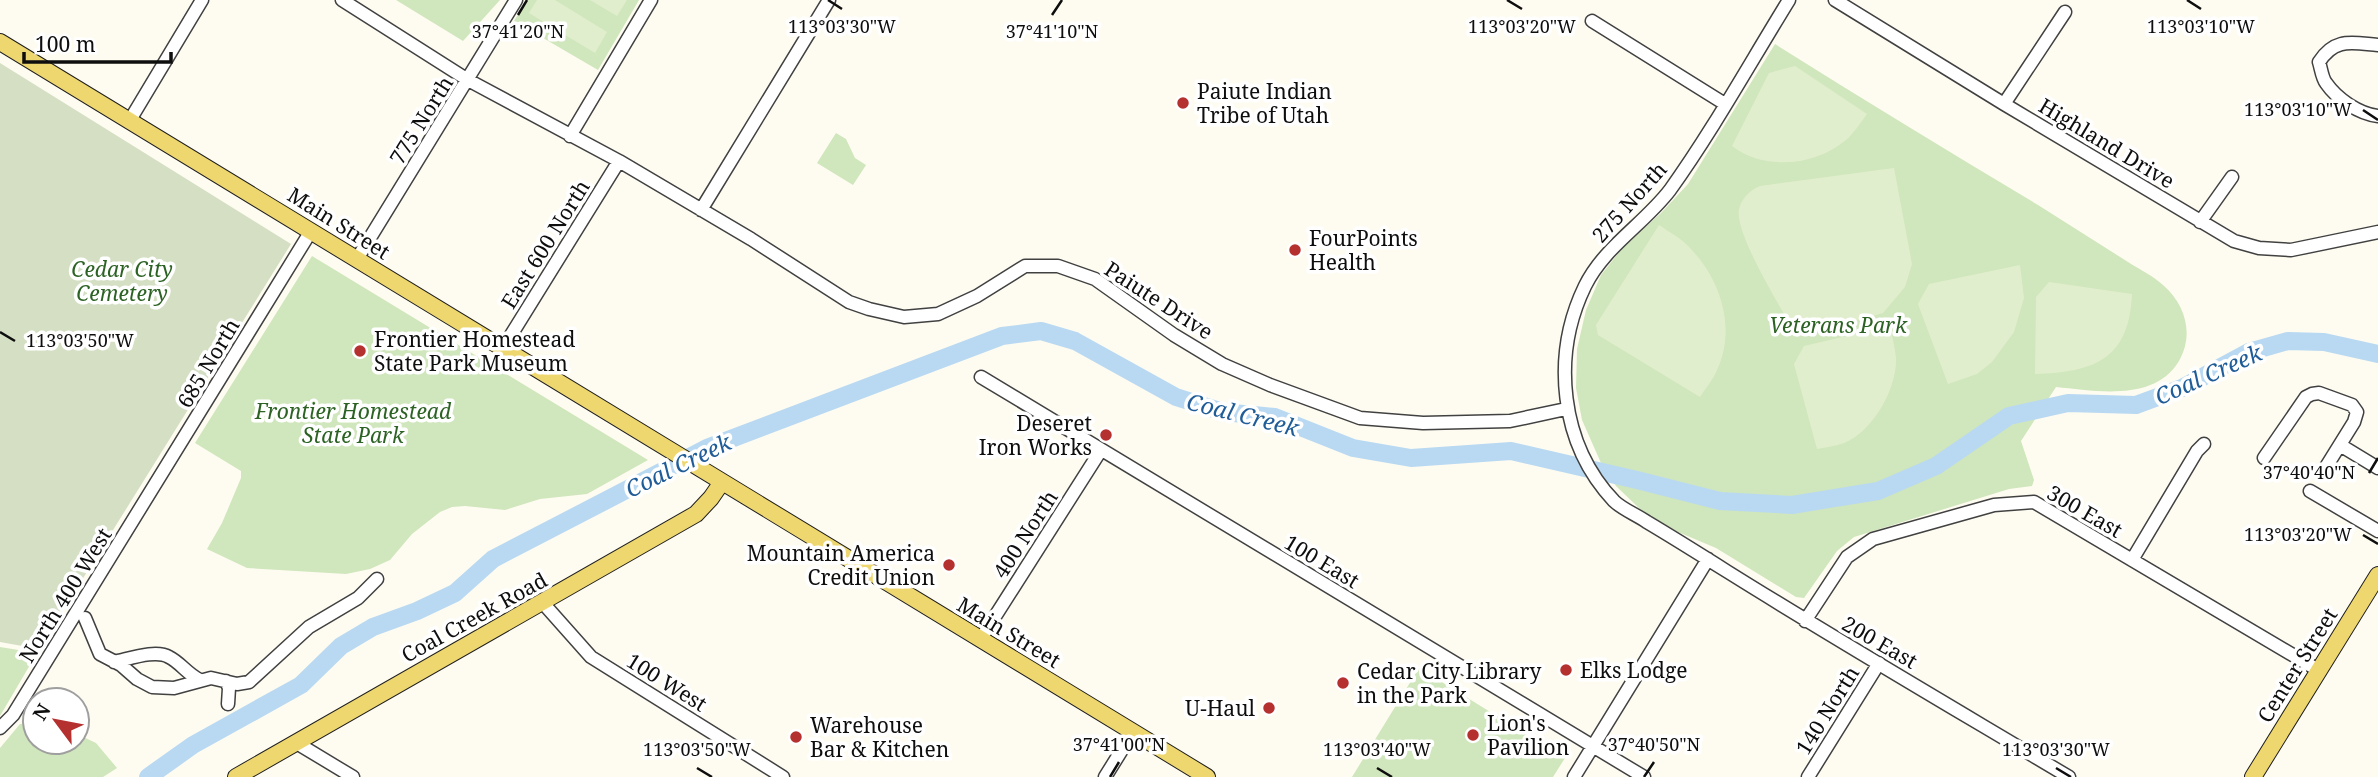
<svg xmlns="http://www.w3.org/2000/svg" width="2378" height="777" viewBox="0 0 2378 777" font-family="'Noto Serif',serif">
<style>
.green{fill:#d0e6bc}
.cemetery{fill:#d4dfc3}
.pitch{fill:#e1eecd}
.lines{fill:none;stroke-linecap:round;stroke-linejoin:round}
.river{stroke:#b9d9f2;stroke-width:18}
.minor-casing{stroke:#414141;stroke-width:15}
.major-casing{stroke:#1f1f1f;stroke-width:18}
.minor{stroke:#fff;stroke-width:12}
.major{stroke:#efd770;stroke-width:16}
.ticks{fill:none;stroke:#0e0e0e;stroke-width:2.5}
.poi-dot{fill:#b53130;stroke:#fff;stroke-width:2.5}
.labels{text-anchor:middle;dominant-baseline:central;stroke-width:7;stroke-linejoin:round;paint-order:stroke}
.poi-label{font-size:21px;fill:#0e0e0e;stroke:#fff;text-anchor:start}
.street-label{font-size:21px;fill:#0e0e0e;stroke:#fff}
.park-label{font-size:21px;font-style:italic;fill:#2c6223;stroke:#fff}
.water-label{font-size:23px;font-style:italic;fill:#205d98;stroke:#fff}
.ticks-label{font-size:18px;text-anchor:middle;fill:#0e0e0e;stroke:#fff;stroke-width:7;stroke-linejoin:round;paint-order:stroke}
</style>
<rect width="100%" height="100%" fill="#fefcf1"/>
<!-- green -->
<path class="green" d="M396 0H500L463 41Z
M527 0H639L598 70 514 21Z
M1775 44C1862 99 1950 152 2038 205 2068 224 2098 243 2128 262 2139 269 2153 276 2163 285 2186 305 2194 335 2179 361 2155 402 2096 391 2056 387L2021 441 2034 480 2032 486 2009 489 1854 537 1837 551 1804 598 1796 597 1716 548 1678 532 1641 510 1616 486 1601 463 1582 420 1576 388 1577 349 1586 310 1601 275 1624 246 1661 213 1688 184Z
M836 133 846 139 855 158 866 165 853 185 817 163Z
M312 256 648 460 587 494 540 499 505 510 465 506 452 507 440 512 412 534 390 560 370 569 346 574 247 568 207 549 222 523 241 478V471L195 443Z
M0 647 37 653 0 716Z
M1419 668 1565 758 1553 777H1352Z
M35 723V742H77V734L96 743 117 768 103 777H0V748L20 724Z"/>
<!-- cemetery -->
<path class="cemetery" d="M0 63 291 244 39 649 0 642Z"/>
<!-- pitch -->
<path class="pitch" d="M537 0H555L607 32 595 53 529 13Z
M590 0H627L617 16Z
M1795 66 1867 114C1861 122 1854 133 1846 140 1815 166 1765 171 1732 146L1769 73Z
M1894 168 1912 264 1905 287 1883 313 1797 337C1784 312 1734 234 1739 209 1742 198 1750 190 1760 186Z
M1659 225C1669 232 1681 238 1689 247 1720 278 1737 328 1717 370 1713 380 1705 389 1700 397L1598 335 1596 325Z
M2020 265 2024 298 2014 332 1992 362 1977 374 1948 384 1918 304 1929 284Z
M2049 282 2132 294C2129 360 2094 372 2035 374L2036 297Z
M1890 326C1892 336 1895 348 1896 358 1897 389 1873 431 1844 443 1836 446 1826 447 1817 449L1794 364 1804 346Z"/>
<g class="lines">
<!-- river -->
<path class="river" d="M148 777 193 745 301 685 341 646 373 627 417 611 455 593 493 559 707 448 1002 336 1041 331 1075 341 1176 397 1223 412 1275 417 1353 448 1411 458 1511 451 1637 480 1720 501 1792 505 1878 491 1936 466 2009 416 2068 403 2136 405 2182 388 2249 352 2288 341 2324 342 2378 354"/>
<!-- minor casing -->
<g class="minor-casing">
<path id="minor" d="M342 0 468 80 619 161 751 239 849 302 869 309 904 317 938 314 977 296 1025 266H1058L1095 279 1174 335 1222 364 1270 385 1360 418 1423 423 1510 421 1566 409
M1789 0C1750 63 1713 130 1670 190 1644 224 1604 247 1585 286 1551 356 1560 444 1614 501 1622 509 1637 515 1647 522 1674 538 1701 555 1728 572 1840 642 1955 709 2069 777
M1835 0 2004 104 2234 241 2259 248 2291 250 2378 232
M1592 21 1725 104
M2378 45C2352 43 2335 37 2319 62 2321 68 2322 78 2326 83 2337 99 2359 114 2378 116
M2004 104 2065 12
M130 120 202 0
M570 136 651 0
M701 210 829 0
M2200 222 2232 177
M357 259 516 0
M503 348 619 161
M981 377 1644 777
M2340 445 2378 468
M2264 458 2306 397 2312 394 2319 393 2352 405 2357 412 2354 422 2326 467
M2310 491 2378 531
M2132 560 2197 451 2204 444
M543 603 591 657 783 777
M85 618 100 654 121 665 137 679 152 687 174 688 211 678 237 684 249 682 309 627 358 598 377 579
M1805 621 1847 557 1873 539 1994 505 2034 502 2318 670
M980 640 1101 450
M114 662C129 659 156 649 169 657 181 663 187 674 200 680
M226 681 229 688 228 704
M0 728 13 715 311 231
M295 742 353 777
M1105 777 1133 732
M1574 777 1708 559
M1808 777 1879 663"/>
</g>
<!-- major casing -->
<g class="major-casing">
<path id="major" d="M0 42 1207 777
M236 777 696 514 711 498 722 482
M2253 777 2378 575"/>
</g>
<!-- minor -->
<use href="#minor" class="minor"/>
<!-- major -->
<use href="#major" class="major"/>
</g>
<!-- ticks -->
<path class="ticks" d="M828 0 842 9M1507 0 1522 9M2187 0 2201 9M518 15 527 0M1052 15 1062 0M2363 110 2378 120M0 332 15 341M2369 473 2378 458M2363 535 2378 544M697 768 712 777M1377 768 1392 777M2056 768 2071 777M1110 777 1119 762M1644 777 1654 762"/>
<!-- markers -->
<g class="poi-dot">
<circle cx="1183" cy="103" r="7"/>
<circle cx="1295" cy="250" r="7"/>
<circle cx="360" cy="351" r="7"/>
<circle cx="1106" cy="435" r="7"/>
<circle cx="949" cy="565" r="7"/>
<circle cx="1566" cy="670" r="7"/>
<circle cx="1343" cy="683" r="7"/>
<circle cx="1269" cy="708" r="7"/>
<circle cx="1473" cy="735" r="7"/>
<circle cx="796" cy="737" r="7"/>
</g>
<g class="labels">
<!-- poi labels -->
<g class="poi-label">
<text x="1197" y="91">Paiute Indian<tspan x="1197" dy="24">Tribe of Utah</tspan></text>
<text x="1309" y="238">FourPoints<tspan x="1309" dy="24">Health</tspan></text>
<text x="374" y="339">Frontier Homestead<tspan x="374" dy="24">State Park Museum</tspan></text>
<text x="1092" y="423" text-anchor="end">Deseret<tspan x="1092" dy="24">Iron Works</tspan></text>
<text x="935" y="553" text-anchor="end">Mountain America<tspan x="935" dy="24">Credit Union</tspan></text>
<text x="1580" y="670">Elks Lodge</text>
<text x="1357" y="671">Cedar City Library<tspan x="1357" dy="24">in the Park</tspan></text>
<text x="1255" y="708" text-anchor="end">U-Haul</text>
<text x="1487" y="723">Lion's<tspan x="1487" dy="24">Pavilion</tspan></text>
<text x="810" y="725">Warehouse<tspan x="810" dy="24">Bar &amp; Kitchen</tspan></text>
</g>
<!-- street labels -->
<g class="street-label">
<text transform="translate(421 120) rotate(-58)">775 North</text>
<text transform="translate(2107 143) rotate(31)">Highland Drive</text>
<text transform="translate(1629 202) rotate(-48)">275 North</text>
<text transform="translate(339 223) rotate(32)">Main Street</text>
<text transform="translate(545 244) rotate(-58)">East 600 North</text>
<text transform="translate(1159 300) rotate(33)">Paiute Drive</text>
<text transform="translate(208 363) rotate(-59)">685 North</text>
<text transform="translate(2085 511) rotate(30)">300 East</text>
<text transform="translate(1025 534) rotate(-57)">400 North</text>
<text transform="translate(1322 561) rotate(31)">100 East</text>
<text transform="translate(65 595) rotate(-58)">North 400 West</text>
<text transform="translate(474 617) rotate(-29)">Coal Creek Road</text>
<text transform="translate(1009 632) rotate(31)">Main Street</text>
<text transform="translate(1880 642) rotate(30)">200 East</text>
<text transform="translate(2297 665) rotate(-58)">Center Street</text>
<text transform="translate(667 682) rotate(32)">100 West</text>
<text transform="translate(1827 710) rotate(-58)">140 North</text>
</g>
<!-- park labels -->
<g class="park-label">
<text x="122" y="269">Cedar City<tspan x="122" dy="24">Cemetery</tspan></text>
<text x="1838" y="325">Veterans Park</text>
<text x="353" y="411">Frontier Homestead<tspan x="353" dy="24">State Park</tspan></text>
</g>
<!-- water labels -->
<g class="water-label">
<text transform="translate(2208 374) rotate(-24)">Coal Creek</text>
<text transform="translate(1243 414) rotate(14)">Coal Creek</text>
<text transform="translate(678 465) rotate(-26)">Coal Creek</text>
</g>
</g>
<g class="ticks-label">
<text x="2201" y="33">113°03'10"W</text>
<text x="842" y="33">113°03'30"W</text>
<text x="1522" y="33">113°03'20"W</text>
<text x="518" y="38">37°41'20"N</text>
<text x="1052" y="38">37°41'10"N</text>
<text x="2298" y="116">113°03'10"W</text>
<text x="80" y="347">113°03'50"W</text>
<text x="2309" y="479">37°40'40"N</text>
<text x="2298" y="541">113°03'20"W</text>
<text x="1119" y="751">37°41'00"N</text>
<text x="1654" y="751">37°40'50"N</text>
<text x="697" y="756">113°03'50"W</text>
<text x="1377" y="756">113°03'40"W</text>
<text x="2056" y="756">113°03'30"W</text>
</g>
<!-- north arrow -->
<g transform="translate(56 721) rotate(302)"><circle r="33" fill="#ffffff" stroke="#9f9f9f" stroke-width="2"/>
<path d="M0-5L12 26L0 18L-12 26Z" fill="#b53130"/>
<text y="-10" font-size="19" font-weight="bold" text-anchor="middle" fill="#0e0e0e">N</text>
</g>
<!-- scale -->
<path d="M24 52v10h147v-10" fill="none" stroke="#0e0e0e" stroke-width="3.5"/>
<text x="35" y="52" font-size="21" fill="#0e0e0e" stroke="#ffffff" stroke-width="5" paint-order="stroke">100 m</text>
</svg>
